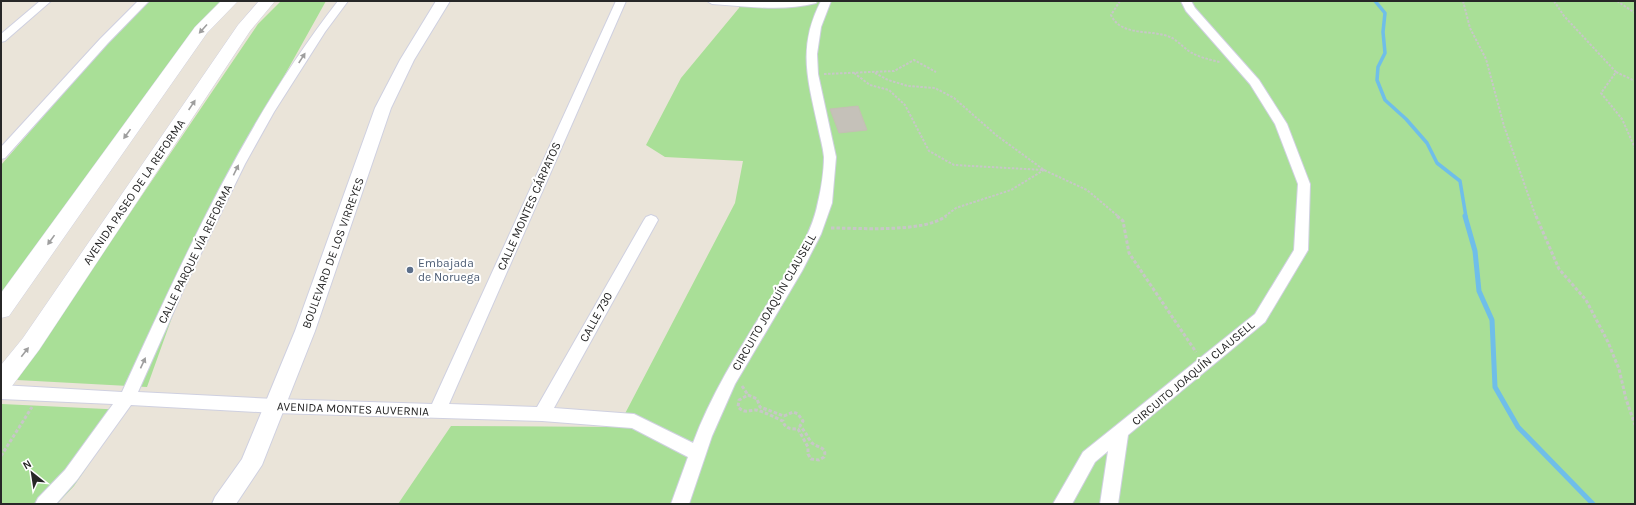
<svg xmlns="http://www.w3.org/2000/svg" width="1636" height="505" viewBox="0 0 1636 505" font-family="Karla,sans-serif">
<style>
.green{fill:#a9df97}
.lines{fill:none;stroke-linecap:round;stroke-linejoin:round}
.stream-far1{stroke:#6fbee9;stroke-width:3.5}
.stream{stroke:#6fbee9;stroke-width:5}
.building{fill:#c5c1b9;stroke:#c4c0b3}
.minor-casing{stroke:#cfd0e0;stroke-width:2}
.tertiary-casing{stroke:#cfd0e0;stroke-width:2}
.secondary-casing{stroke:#cfd0e0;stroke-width:1}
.path-far1{stroke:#c7c7c7;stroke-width:2;stroke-dasharray:2.5 1.5;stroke-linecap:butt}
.path{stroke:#c7c7c7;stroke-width:3;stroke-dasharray:3.5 2;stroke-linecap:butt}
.minor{fill:#fff;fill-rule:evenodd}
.tertiary{fill:#fff;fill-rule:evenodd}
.secondary{fill:#fff;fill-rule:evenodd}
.oneway{fill:#9e9e9e}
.service-dot{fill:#5c6f8a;stroke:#fff;stroke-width:1.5}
.labels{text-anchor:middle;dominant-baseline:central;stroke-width:4;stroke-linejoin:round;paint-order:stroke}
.street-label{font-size:12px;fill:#272727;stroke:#fff}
.service-label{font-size:12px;fill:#4e5e75;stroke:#fff;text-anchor:start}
</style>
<rect width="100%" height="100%" fill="#eae4d9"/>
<!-- green -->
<path class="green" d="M149 1H223L1 297V165L108 42Z
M281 1H326L235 164 179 298 147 387 17 380 258 24Z
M741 1H1635V504H398L451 426 618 427 735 203 743 161 665 157 646 145 681 78 739 8Z
M2 404 126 410 74 486 57 504H1V405Z"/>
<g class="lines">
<!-- stream-far1 -->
<path class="stream-far1" d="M1375 1 1385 13 1383 32 1385 53 1378 67 1377 80 1385 100 1406 119 1427 143 1437 163 1460 181 1466 217"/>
<!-- stream -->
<path class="stream" d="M1465 216 1475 251 1479 291 1492 320 1495 387 1518 427 1593 504"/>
</g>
<!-- building -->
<path class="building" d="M858 106 867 130 839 133 830 109Z"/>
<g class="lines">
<!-- minor casing -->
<g class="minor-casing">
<path id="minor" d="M40 1H51L5 41 1 42V34Z
M138 1H149L108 43 5 158 1 159V147L100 39Z
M338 1H348L325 32 274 112 245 164 185 286 138 392 275 399 432 404 616 1H626L449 404 537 407 644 220 646 217 651 215 656 217 658 220 554 408 634 414 693 443C712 391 743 344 772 297 789 269 812 235 818 202 821 190 824 170 824 157 823 147 820 137 818 127 808 80 797 47 821 1H831L821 27 817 54 818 74 836 157 832 203 821 234 802 271 735 384 712 436 689 504H671L688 457 632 428 542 421 275 413 131 405 77 480 56 504H35L38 498 65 470 113 404 1 399V385L122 392C184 257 246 119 338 1Z
M707 1H817L816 3C782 12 746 6 712 4Z
M1181 1H1191L1195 8 1259 80 1287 124 1310 184 1308 250 1265 322 1128 435 1118 504H1100L1108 451 1095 462 1072 504H1053L1083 452 1255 314 1294 250 1298 184 1275 124 1250 84 1186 11Z"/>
</g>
<!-- tertiary casing -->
<g class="tertiary-casing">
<path id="tertiary" d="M436 1H450L414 60 391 108 315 331 262 465 236 504H212L215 497 242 459 264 406 295 331 375 108 400 60Z"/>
</g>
<!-- secondary casing -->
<g class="secondary-casing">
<path id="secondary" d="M221 1H238L207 33 9 316 1 318V293L195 27Z
M259 1H275L250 31 39 350 9 390 1 393V365L23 338 238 25Z"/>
</g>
<!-- path-far1 -->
<path class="path-far1" d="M1120 1 1111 15C1121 37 1151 29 1170 37 1177 40 1183 47 1190 52 1199 57 1210 60 1220 62
M1463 1 1470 28 1486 59 1504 126 1536 217
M1554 1 1564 16 1616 72 1601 93 1622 119 1635 148
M1617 1 1635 13
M1616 72 1635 81
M854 73 870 85 889 90 905 105 929 151 954 165 1044 170 1011 190 956 208 944 217
M875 73 888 80 908 86 935 88 954 98 996 135 1044 170 1087 190 1119 217
M824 74 894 71 914 60 936 72"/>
<!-- path -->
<path class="path" d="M1117 216 1123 221 1129 253 1196 352
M1536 216 1559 269 1586 300 1608 342 1619 369 1626 399 1635 425
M831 228C859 228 924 233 946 216
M742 386 748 395
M748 395 757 399 760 407 784 416 793 412 798 414 803 421 800 426C805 431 807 436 811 442 816 448 828 446 824 457L819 460 811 459 808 454V447L798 429C791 429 785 429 783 421 776 418 763 411 756 410 748 410 745 414 738 407L739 400Z
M1 456 32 407"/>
<!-- minor -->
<use href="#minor" class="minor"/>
<!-- tertiary -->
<use href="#tertiary" class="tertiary"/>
<!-- secondary -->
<use href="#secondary" class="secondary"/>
</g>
<!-- one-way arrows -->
<defs><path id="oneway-solid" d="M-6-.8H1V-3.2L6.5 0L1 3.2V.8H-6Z"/></defs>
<g class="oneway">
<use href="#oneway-solid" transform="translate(203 29) rotate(132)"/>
<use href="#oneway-solid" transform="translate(302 58) rotate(-57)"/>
<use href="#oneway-solid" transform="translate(192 105) rotate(-56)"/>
<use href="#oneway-solid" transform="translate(127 134) rotate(126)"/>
<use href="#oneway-solid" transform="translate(236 170) rotate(-64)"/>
<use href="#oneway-solid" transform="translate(51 240) rotate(126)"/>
<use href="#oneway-solid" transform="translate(25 352) rotate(-52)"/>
<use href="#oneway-solid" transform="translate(143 363) rotate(-65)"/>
</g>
<!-- markers -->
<circle class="service-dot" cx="410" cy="270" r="4"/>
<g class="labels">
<!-- street labels -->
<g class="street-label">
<text transform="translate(134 192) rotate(-56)">AVENIDA PASEO DE LA REFORMA</text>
<text transform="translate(529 206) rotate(-66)">CALLE MONTES CÁRPATOS</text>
<text transform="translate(333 253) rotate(-70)">BOULEVARD DE LOS VIRREYES</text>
<text transform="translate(195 254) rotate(-64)">CALLE PARQUE VÍA REFORMA</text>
<text transform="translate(774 302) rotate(-60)">CIRCUITO JOAQUÍN CLAUSELL</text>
<text transform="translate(596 317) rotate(-61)">CALLE 730</text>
<text transform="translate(1193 373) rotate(-40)">CIRCUITO JOAQUÍN CLAUSELL</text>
<text transform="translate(353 409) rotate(2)">AVENIDA MONTES AUVERNIA</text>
</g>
<!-- service labels -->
<g class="service-label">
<text x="418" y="263">Embajada<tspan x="418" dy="14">de Noruega</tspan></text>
</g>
</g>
<!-- border -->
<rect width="1636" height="505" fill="none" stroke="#272727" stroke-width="4"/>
<!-- north arrow -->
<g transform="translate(32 473) rotate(330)" stroke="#ffffff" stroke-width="3" paint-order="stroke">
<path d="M0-3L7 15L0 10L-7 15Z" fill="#272727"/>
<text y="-6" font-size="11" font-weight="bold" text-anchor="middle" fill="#272727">N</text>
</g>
</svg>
